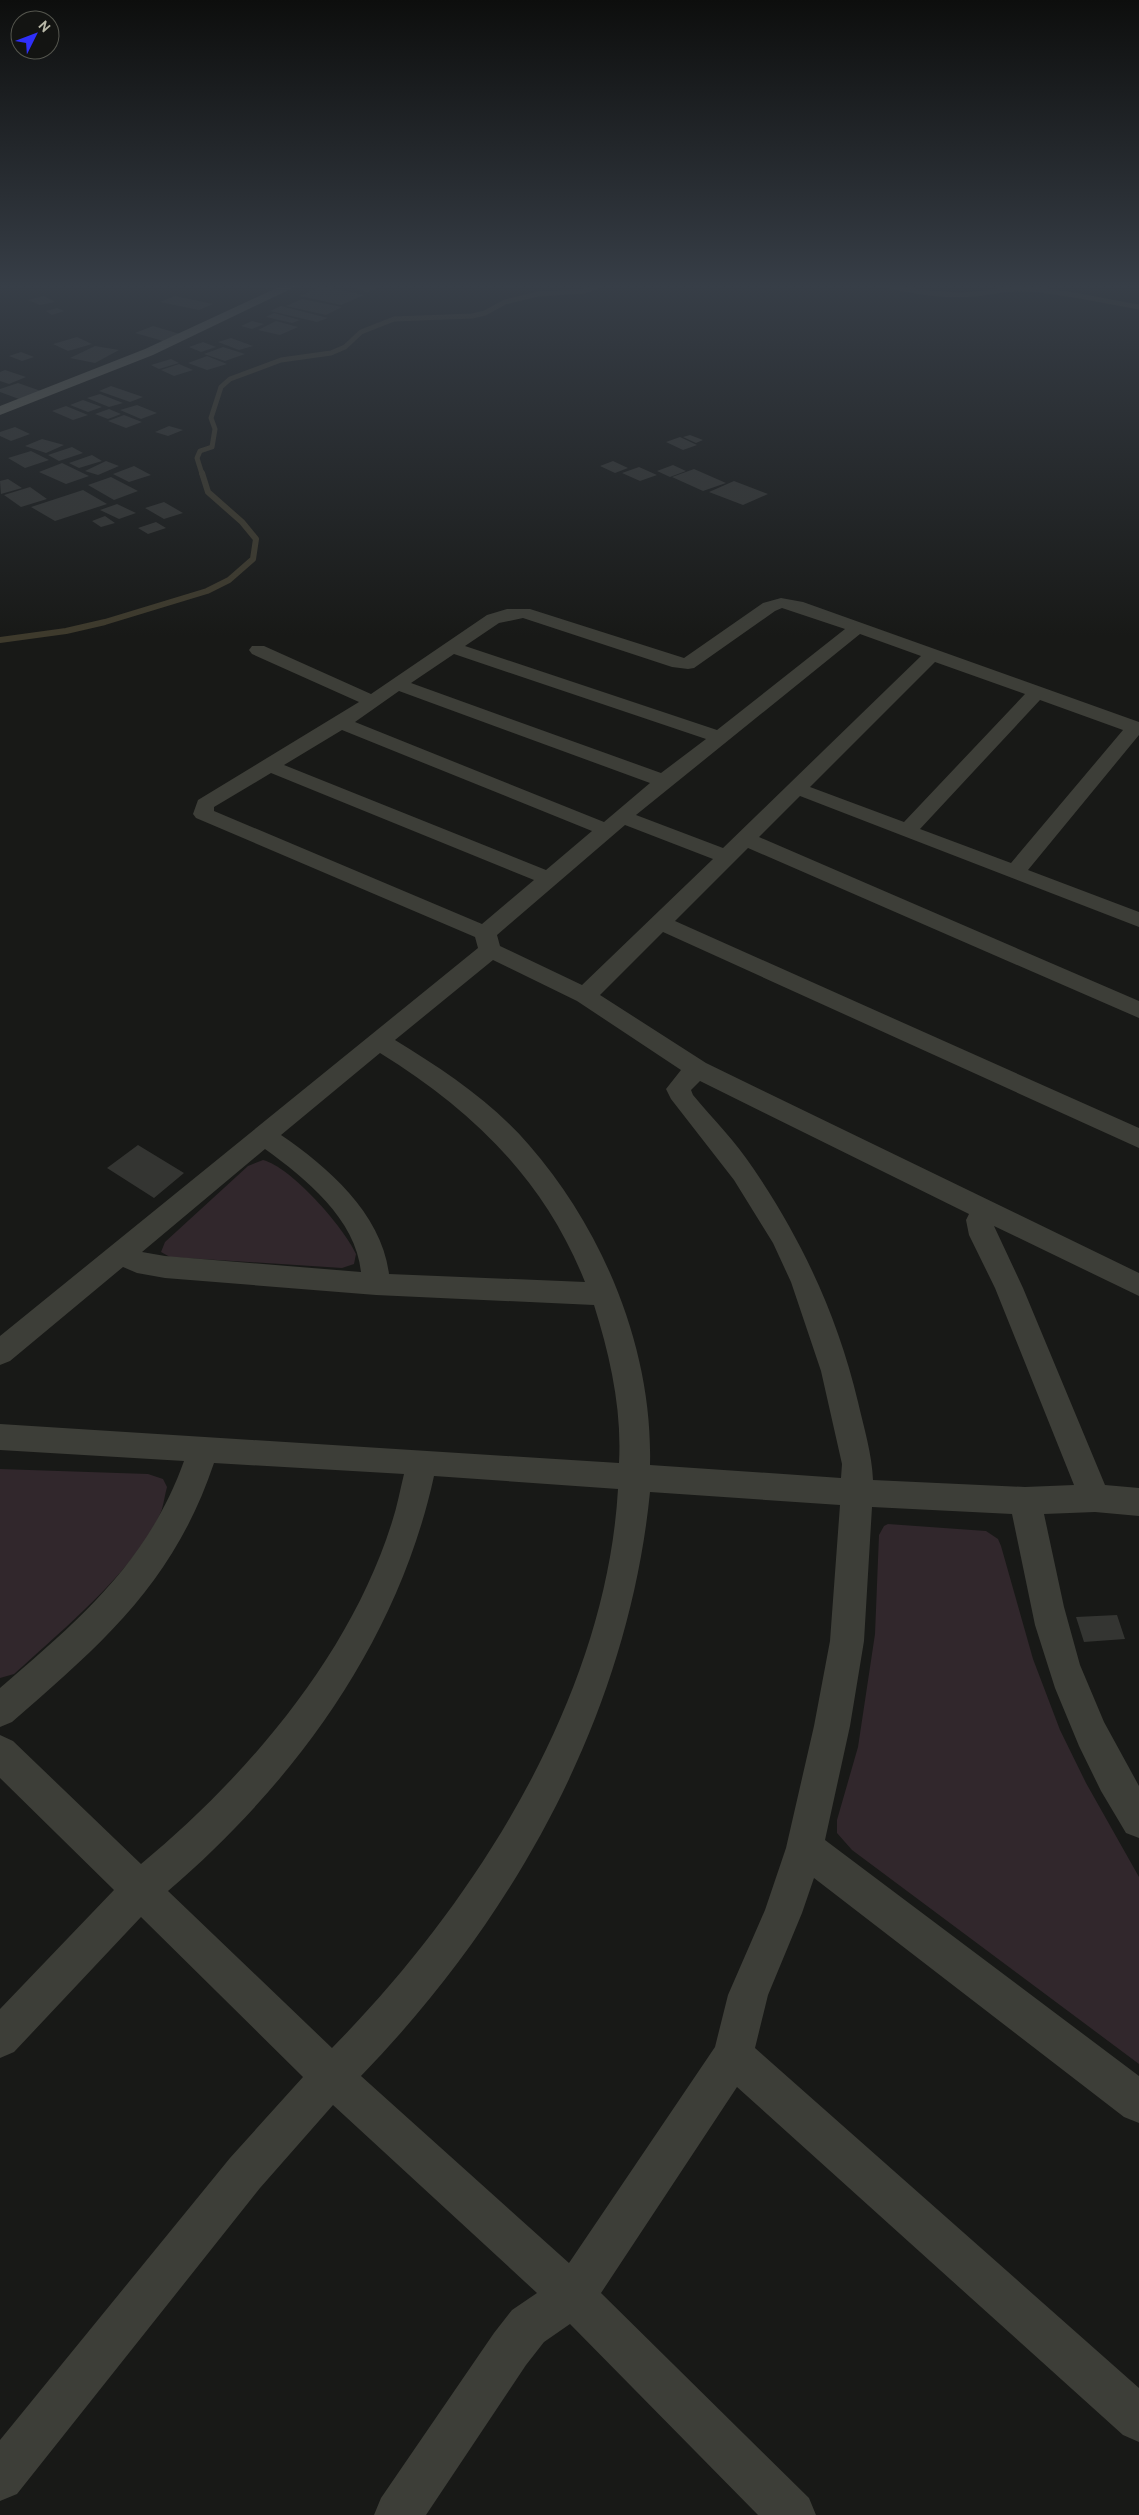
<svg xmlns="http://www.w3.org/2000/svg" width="1139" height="2515" viewBox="0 0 1139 2515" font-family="Overpass,sans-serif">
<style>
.green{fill:#31272c}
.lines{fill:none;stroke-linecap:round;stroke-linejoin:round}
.stream-far1{stroke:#3e3a2c;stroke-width:5}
.stream{stroke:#3e3a2c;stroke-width:6}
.building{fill:#343532}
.minor{fill:#3d3e38;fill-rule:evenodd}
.major{fill:#5c5d54;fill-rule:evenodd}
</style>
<rect width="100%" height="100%" fill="#181917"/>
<!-- green -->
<path class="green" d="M263 1160C291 1167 344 1227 356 1254L354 1264 342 1268 170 1257 161 1252 165 1242 248 1166Z
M0 1469 148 1474 163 1479 167 1487C165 1494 164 1502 162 1509 141 1564 67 1626 23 1666L14 1674 0 1678Z
M888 1524 986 1531 998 1539 1001 1546 1033 1659 1060 1730 1086 1783 1139 1877V2064L852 1850 837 1833V1820L858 1747 875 1634 879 1535 884 1526Z"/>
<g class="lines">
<!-- stream-far1 -->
<path class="stream-far1" d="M881 284C910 291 945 297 976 294 994 292 1011 287 1029 289 1066 292 1103 301 1139 307
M202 474 197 458 200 451 212 447 215 429 211 418 221 387 230 379 281 360 331 353 345 347 361 332 394 319 472 316 485 313 505 302 538 294 585 291 603 284"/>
<!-- stream -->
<path class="stream" d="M0 640 66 631 105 622 207 591 229 580 253 559 256 539 242 522 208 492 202 473"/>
</g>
<!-- building -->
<path class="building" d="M249 284H278L266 289Z
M345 284H377L384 286 367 292Z
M322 286 364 295 341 305 300 296Z
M44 296 55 302 40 305 28 300Z
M175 296 213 304 199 310 160 302Z
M302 299 342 307 326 315 286 306Z
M281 306 328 318 317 322 270 311Z
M57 308 64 311 52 315 46 311Z
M274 313 300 320 292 323 266 317Z
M252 321 264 324 252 329 241 326Z
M276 321 298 327 280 335 258 330Z
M153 326 180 334 163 341 135 333Z
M77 337 92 344 68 351 53 344Z
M231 338 253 346 239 350 218 342Z
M203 342 216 347 201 352 189 347Z
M95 346 119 350 95 363 70 358Z
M223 347 245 354 225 361 204 354Z
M21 352 34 357 22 361 9 356Z
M207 356 227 364 207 370 188 363Z
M171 359 179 363 159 369 151 365Z
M179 364 193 370 174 376 161 370Z
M5 370 26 377 9 384 0 381V372Z
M18 383 41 391 19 399 0 392V389Z
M111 386 143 397 130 402 99 391Z
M100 394 123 403 109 407 87 398Z
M83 400 102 407 88 412 70 405Z
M137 405 157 413 141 419 120 410Z
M66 406 88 415 73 420 52 411Z
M109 409 121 414 108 419 95 414Z
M124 415 142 422 126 428 108 421Z
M169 426 183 430 168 436 155 432Z
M15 427 30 434 11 441 0 436V432Z
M690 435 703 440 696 443 683 437Z
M680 437 697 445 683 450 666 442Z
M42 439 64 445 46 453 25 446Z
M72 447 83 453 59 461 48 455Z
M31 451 49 460 25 468 8 458Z
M92 455 102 461 79 468 69 463Z
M106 461 119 466 98 475 85 471Z
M613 461 628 468 615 473 600 466Z
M62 463 89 476 66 484 39 472Z
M673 465 686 471 670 477 657 471Z
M134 466 151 475 129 482 113 474Z
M639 467 657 475 640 481 622 473Z
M694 469 726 483 703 491 672 477Z
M111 477 138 491 114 500 88 485Z
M8 479 22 488 1 494 0 481Z
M734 481 768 494 743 505 709 492Z
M30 487 47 499 21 507 4 495Z
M83 490 107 504 55 521 31 507Z
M164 502 183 513 164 519 145 508Z
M117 504 136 513 119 519 100 510Z
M105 516 115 523 101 527 92 521Z
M156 522 166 528 148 534 138 528Z
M138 1145 184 1173 154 1198 107 1168Z
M1117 1615 1125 1639 1084 1642 1076 1617Z"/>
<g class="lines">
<!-- minor -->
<path class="minor" d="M781 598 803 602 1139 722V735L1028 870 1139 912V927L800 796 759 837 1139 1001V1018L748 848 675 921 1139 1128V1148L663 932 600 995 706 1063 1139 1273V1296L994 1226 1023 1288 1105 1485 1139 1488V1516L1095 1512 1044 1514 1064 1607 1080 1665 1104 1722 1139 1786V1838L1126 1833 1101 1791 1079 1746 1055 1688 1035 1625 1012 1514 872 1507 864 1641 850 1726 825 1840 1139 2076V2123L1124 2117 814 1878 802 1913 768 1995 755 2048 1139 2388V2442L1123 2435 737 2087 601 2293 809 2498 816 2515H758L570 2324 544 2342 526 2365 426 2515H374L381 2498 494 2333 512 2310 537 2293 333 2105 260 2188 17 2494 0 2501V2440L230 2158 303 2077 141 1917 14 2052 0 2058V2009L114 1890 0 1778V1735L13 1741 141 1864C247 1776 350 1656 392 1522 397 1507 400 1490 404 1474L214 1463C174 1582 104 1642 12 1722L0 1727V1688C79 1620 148 1562 184 1461L0 1450V1424L619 1463C622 1409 610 1356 594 1305L376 1295 165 1278 137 1273 123 1267 10 1361 0 1365V1336L478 948 475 937 196 818 193 814 198 800 359 702 252 654 249 650 252 646H264L371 694 487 615 507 609H530L684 658 763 603ZM782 608 845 629 717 730 465 646 499 623 523 618 672 667 688 669 694 668 775 611ZM860 634 921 656 723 848 636 815ZM454 654 706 739 661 773 411 683ZM935 662 1025 694 904 822 810 787ZM399 691 650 783 604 822 355 722ZM1040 700 1123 730 1011 863 920 829ZM342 730 592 831 546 870 284 765ZM271 773 534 880 482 924 214 811V807ZM625 825 713 859 582 985 500 946 497 935ZM493 960 577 1001 681 1070 666 1089 671 1099 734 1180 773 1243 791 1282 821 1371 842 1464 841 1478 650 1465C653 1350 604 1231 529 1145 492 1102 444 1070 395 1040ZM380 1053C473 1111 544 1179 585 1282L389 1274C382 1214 328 1167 281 1135ZM700 1081 969 1214 966 1220 969 1235 995 1288 1074 1485 1025 1487 873 1480C872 1454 864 1428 858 1402 838 1317 802 1240 753 1168 736 1142 713 1119 693 1095L691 1090ZM265 1149C305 1178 356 1219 361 1272L165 1256 142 1252ZM434 1476 618 1489C606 1698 475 1903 332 2048L168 1891C295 1782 398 1641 434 1476ZM650 1492 840 1505 830 1641 814 1726 786 1848 765 1910 728 1995 715 2047 569 2263 361 2076C515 1917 628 1714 650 1492Z"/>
<!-- major -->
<path class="major" d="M285 284H301L153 355 0 415V406L145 349Z"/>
</g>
<!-- sky -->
<linearGradient id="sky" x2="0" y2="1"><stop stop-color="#0d0e0d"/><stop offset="0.45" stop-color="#373e47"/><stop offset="1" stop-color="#373e47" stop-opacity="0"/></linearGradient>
<rect width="1139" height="636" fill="url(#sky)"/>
<!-- north arrow -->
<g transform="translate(35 35) rotate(48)"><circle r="24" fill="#131412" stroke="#55564e"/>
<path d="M0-4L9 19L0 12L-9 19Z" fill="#2f2ff9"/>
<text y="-8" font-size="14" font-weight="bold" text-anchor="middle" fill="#b9b9a8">N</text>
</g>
</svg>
